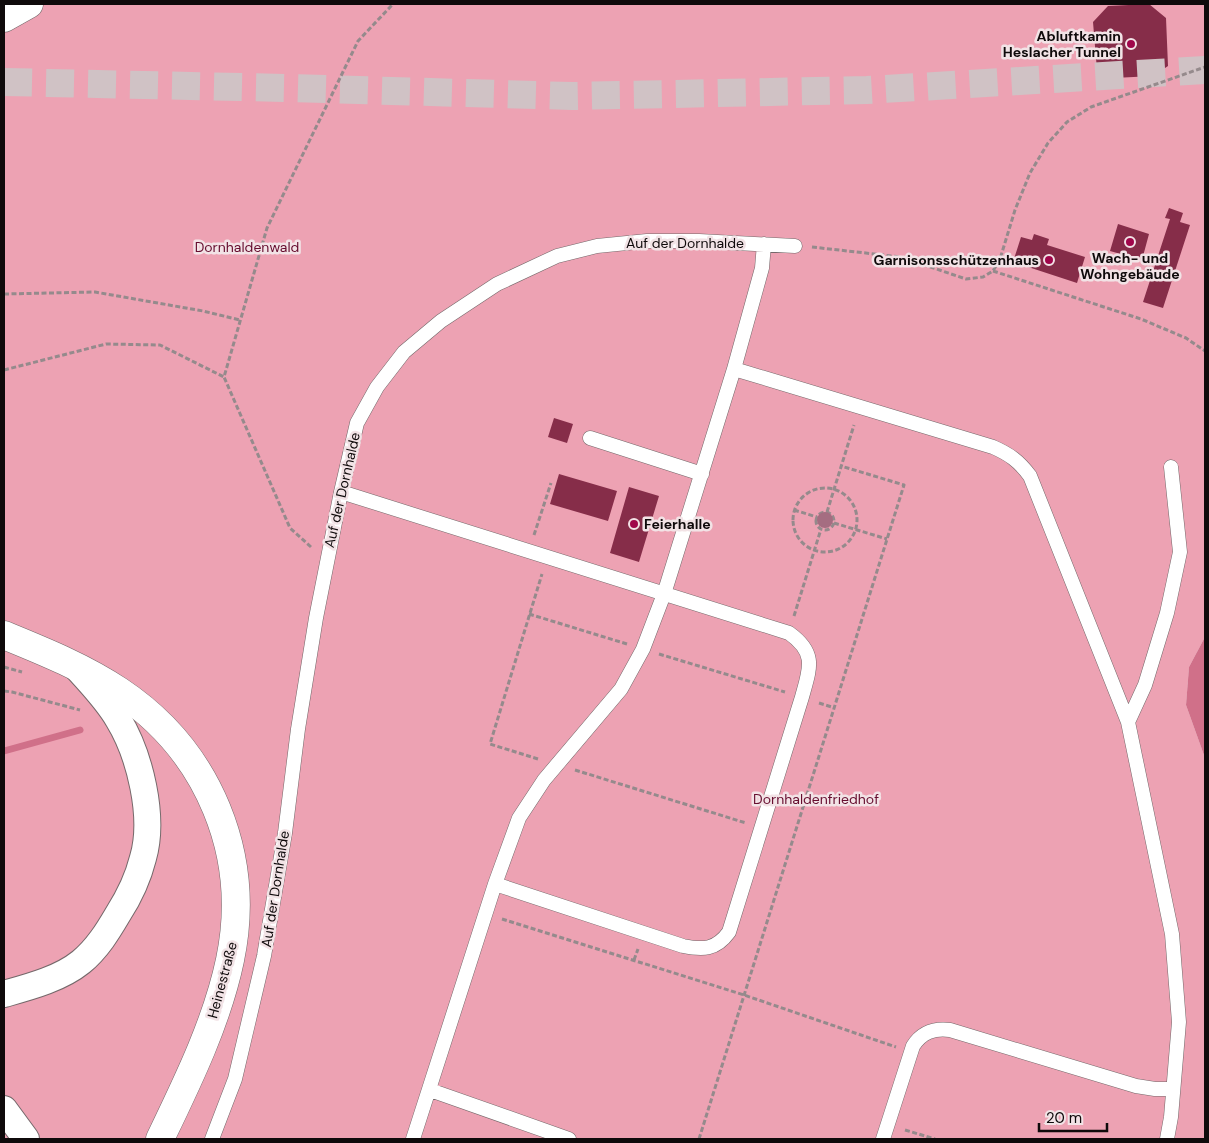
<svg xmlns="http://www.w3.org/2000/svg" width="1209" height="1143" viewBox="0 0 1209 1143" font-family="'DM Sans',sans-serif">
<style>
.green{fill:#eda2b3}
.water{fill:#d07089}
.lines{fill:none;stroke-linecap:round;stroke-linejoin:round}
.stream{stroke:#d07089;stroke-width:7}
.building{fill:#862d49}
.primary-tunnel{stroke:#d0c2c5;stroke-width:28;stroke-dasharray:28 14;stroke-linecap:butt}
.service-casing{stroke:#74686a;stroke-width:15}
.minor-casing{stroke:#74686a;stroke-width:28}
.secondary-casing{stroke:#74686a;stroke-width:29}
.path{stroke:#958a8c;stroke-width:3;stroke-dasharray:5 2.5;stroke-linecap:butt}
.service{stroke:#fff;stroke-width:14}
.minor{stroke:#fff;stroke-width:26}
.secondary{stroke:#fff;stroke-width:28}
.tree{fill:#a56d81}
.poi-dot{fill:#a0064a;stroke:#f2e3e6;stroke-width:2}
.labels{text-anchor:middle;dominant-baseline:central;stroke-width:5;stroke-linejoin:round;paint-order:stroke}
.poi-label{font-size:14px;font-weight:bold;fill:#0f0a0b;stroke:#f2e3e6;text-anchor:end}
.street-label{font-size:14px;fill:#0f0a0b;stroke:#f2e3e6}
.park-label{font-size:14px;fill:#660d2f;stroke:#f2e3e6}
</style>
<rect width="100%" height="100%" fill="#f2e3e6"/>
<!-- green -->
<path class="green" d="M4 4H1205V637L1189 667 1186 705 1205 758V1139H4Z"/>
<!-- water -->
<path class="water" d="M1205 637V758L1186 705 1189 667Z"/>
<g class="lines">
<!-- stream -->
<path class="stream" d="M4 751 80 730"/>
</g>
<!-- building -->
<path class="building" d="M1149 4 1166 18 1168 66 1153 76 1114 78 1097 70 1093 22 1108 6Z
M1169 208 1183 213 1180 222 1190 225 1163 308 1143 302 1170 219 1165 218Z
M1118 224 1149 234 1142 260 1110 251Z
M1034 234 1049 239 1047 245 1085 257 1077 283 1013 262 1021 237 1032 240Z
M554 418 573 424 567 443 548 437Z
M559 474 617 491 608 521 550 504Z
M629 487 659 496 639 562 610 553Z"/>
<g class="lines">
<!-- primary-tunnel -->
<path class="primary-tunnel" d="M4 82 286 88 572 96 867 90 1205 70"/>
<!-- service casing -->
<g class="service-casing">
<path id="service" d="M734 369 762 268 764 244
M590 438 702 474
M341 492 789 633C817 653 810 668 802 697L729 932C716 950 703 950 683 946L495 884
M1128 722 1145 685 1167 613 1180 552 1171 467
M430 1090 569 1139
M212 1139 235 1079 264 956 285 833 298 729 316 618 341 492 357 423 377 387 404 352 441 321 497 284 557 256 597 246 647 241H699L795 246
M413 1139 495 884 519 818 544 780 621 689 643 649 664 594 734 369 993 447C1009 454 1019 461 1030 476L1128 722 1172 934 1179 1022 1171 1117 1167 1139
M883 1139 913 1046C922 1032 934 1028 950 1030L1136 1086 1155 1089H1173"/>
</g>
<!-- minor casing -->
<g class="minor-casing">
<path id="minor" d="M4 994C29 987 60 979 81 962 97 949 108 931 118 914 129 897 138 878 143 858 155 817 140 755 118 719 107 700 91 684 77 668
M4 1109 26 1139"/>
</g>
<!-- secondary casing -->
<g class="secondary-casing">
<path id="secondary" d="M4 18 29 4
M4 635C43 651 83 667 119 691 209 751 252 855 230 960 217 1022 187 1083 160 1139"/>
</g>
<!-- path -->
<path class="path" d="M812 247 901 257 966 279 983 277 993 271 1000 259 1015 210 1030 173 1048 143 1067 122 1091 107 1205 67
M993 271 1141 319 1186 338 1205 351
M4 294 95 292 203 311 240 320
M4 370 106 344 160 345 224 377
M793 520a32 32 0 1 1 64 0a32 32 0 1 1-64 0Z
M794 510 817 517
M827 512 854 425
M816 521a9 9 0 1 1 18 0a9 9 0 1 1-18 0Z
M834 523 887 539
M534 535 551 483
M311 547 290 528 224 377 267 228 358 41 393 4
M529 614 627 644
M794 616 821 529
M659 654 785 692
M4 667 22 672
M4 691 12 692 80 710
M819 703 835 708
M538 759 490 744 542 574
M575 770 746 823
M502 919 744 995 896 1047
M634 960 638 949
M905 1130 935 1139
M699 1139 904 485 841 466"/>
<!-- service -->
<use href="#service" class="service"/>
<!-- minor -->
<use href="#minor" class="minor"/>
<!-- secondary -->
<use href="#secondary" class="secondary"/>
</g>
<!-- trees -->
<circle class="tree" cx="825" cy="520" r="8"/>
<!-- markers -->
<g class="poi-dot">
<circle cx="1131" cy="44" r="5"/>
<circle cx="1130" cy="242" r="5"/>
<circle cx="1049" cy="260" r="5"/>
<circle cx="634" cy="524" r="5"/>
</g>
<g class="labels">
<!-- poi labels -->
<g class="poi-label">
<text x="1121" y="36">Abluftkamin<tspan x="1121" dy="16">Heslacher Tunnel</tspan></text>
<text x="1130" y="258" text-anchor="middle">Wach- und<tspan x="1130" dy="16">Wohngebäude</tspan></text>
<text x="1039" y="260">Garnisonsschützenhaus</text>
<text x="644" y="524" text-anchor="start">Feierhalle</text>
</g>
<!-- street labels -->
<g class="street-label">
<text x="685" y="243">Auf der Dornhalde</text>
<text transform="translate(342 490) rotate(-77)">Auf der Dornhalde</text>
<text transform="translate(275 889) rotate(-81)">Auf der Dornhalde</text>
<text transform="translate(222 980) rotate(-75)">Heinestraße</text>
</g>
<!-- park labels -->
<g class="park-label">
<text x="247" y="247">Dornhaldenwald</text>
<text x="816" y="799">Dornhaldenfriedhof</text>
</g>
</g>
<!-- border -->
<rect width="1209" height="1143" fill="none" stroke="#0f0a0b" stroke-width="10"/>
<!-- scale -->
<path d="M1039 1123v8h68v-8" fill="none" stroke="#0f0a0b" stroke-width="2.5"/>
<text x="1046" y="1123" font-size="15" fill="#0f0a0b" stroke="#f2e3e6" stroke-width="4" paint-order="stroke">20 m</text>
</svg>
